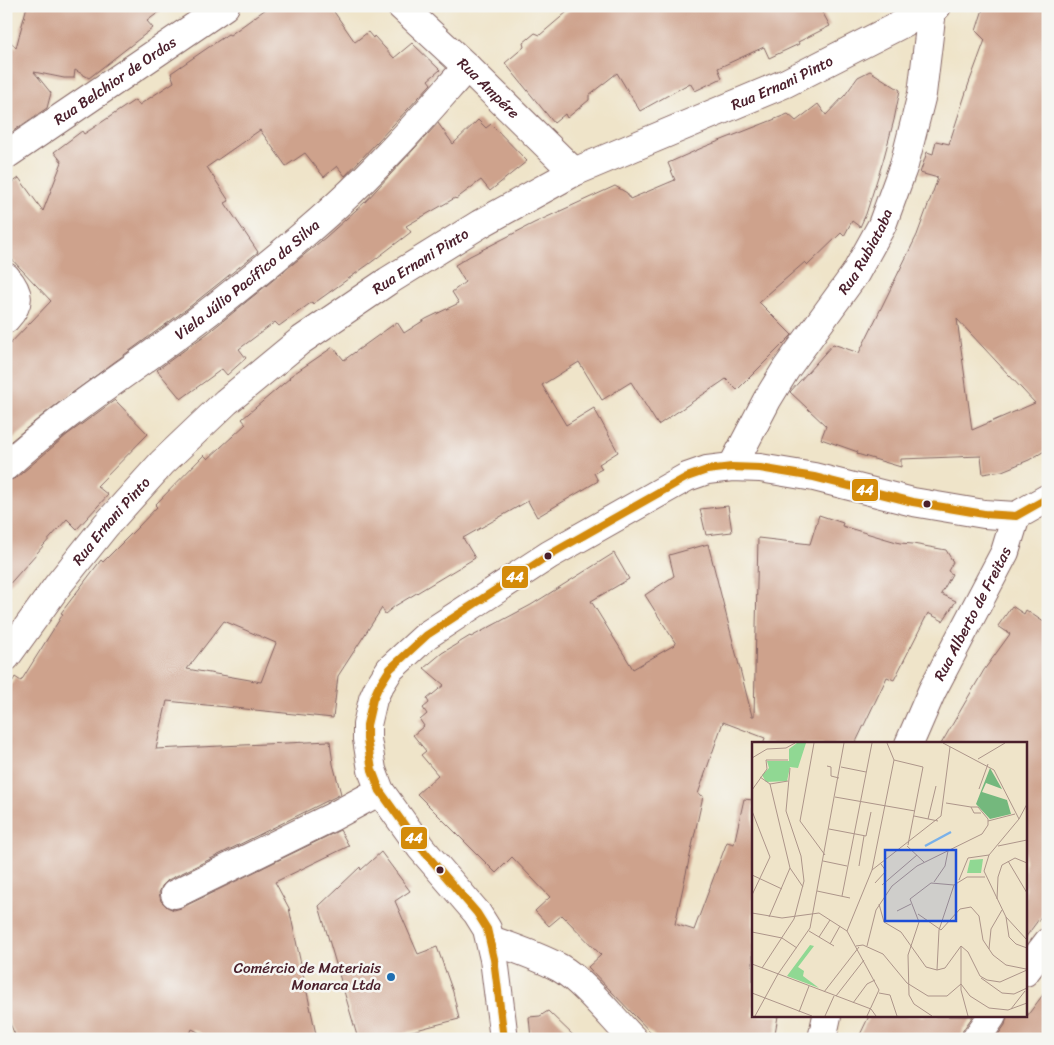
<svg xmlns="http://www.w3.org/2000/svg" width="1054" height="1045" viewBox="0 0 1054 1045" font-family="Sriracha,sans-serif">
<style>
.building{fill:#cea28c;fill-rule:evenodd}
.lines{fill:none;stroke-linecap:round;stroke-linejoin:round}
.minor-casing{stroke:#846462;stroke-width:30}
.minor{stroke:#fff;stroke-width:28}
.bus-1-casing{stroke:#f6f6f2;stroke-width:11}
.bus-1{stroke:#d48b09;stroke-width:8}
.bus-dot{fill:#4a1f2b;stroke:#f6f6f2;stroke-width:2}
.poi-dot{fill:#1f6fb2;stroke:#f6f6f2;stroke-width:2}
.labels{text-anchor:middle;dominant-baseline:central;stroke-width:5;stroke-linejoin:round;paint-order:stroke}
.street-label{font-size:15px;fill:#4a1f2b;stroke:#f6f6f2}
.poi-label{font-size:15px;fill:#4a1f2b;stroke:#f6f6f2;text-anchor:end}
.inset-river{fill:none;stroke:#7ab1e9;stroke-width:2.5}
.inset-road{fill:none;stroke:#ad958a;stroke-width:1}
.view{fill:#1d4ed8;fill-opacity:0.15;stroke:#1d4ed8;stroke-width:2.5}
.inset-edge{fill:none;stroke:#4a1f2b;stroke-width:2.5}
.line-badge{stroke:#f6f6f2;stroke-width:2}
.badge-label{font-size:14px;text-anchor:middle;font-weight:bold;fill:#fff}
</style>
<rect width="100%" height="100%" fill="#f6f6f2"/>
<filter id="ink" filterUnits="userSpaceOnUse"><feTurbulence type="fractalNoise" baseFrequency=".02" numOctaves="2"/><feDisplacementMap in="SourceGraphic" scale="10" xChannelSelector="R" yChannelSelector="G"/><feConvolveMatrix kernelMatrix="1 2 1 2 8 2 1 2 1" color-interpolation-filters="sRGB"/></filter>
<filter id="wash" filterUnits="userSpaceOnUse"><feTurbulence type="fractalNoise" baseFrequency=".0096" numOctaves="4" result="noise"/><feDisplacementMap in="SourceGraphic" scale="20" xChannelSelector="R" yChannelSelector="G"/><feGaussianBlur stdDeviation="1.12" result="paint"/><feColorMatrix in="noise" values="0 0 0 0 0 0 0 0 0 0 0 0 0 0 0 0 0 1.4 0 .05"/><feComposite in="paint" operator="in"/></filter>
<g filter="url(#wash)">
<rect width="100%" height="100%" fill="#efe4c9"/>
<g id="blocks">
<!-- building -->
<path class="building" d="M27 6H167L147 21 153 28 89 78 75 70 74 78H64L34 72 51 93 47 108 6 136V36L16 48Z
M270 6H330L355 42 368 32 373 38 374 36 394 58 412 43 440 70 428 80 431 84 408 109 345 176 337 166 324 177 305 153 286 166 260 130 207 167 229 201 225 203 258 252 188 308 49 410 6 445V348L51 301 6 253V187L19 178 43 211 62 162 54 152 82 131 84 134 135 100 139 105 174 82 171 73 228 34 230 35Z
M574 6H819L830 26 798 42 799 44 769 58 764 47 718 68 722 78 695 91 690 83 640 111 617 73 589 95V100L567 118 565 114 554 123 505 63 524 47 523 43 535 33 540 35Z
M984 6H1048V449L1029 460 1002 471 983 474 981 456 901 459V467L857 454 858 452 821 439 826 426 790 392 833 344 859 353 917 235 938 178 920 173 927 152 933 154 936 141 949 144 969 83 985 40 976 31ZM957 319 1035 403 972 430Z
M870 71 900 90 894 120 883 161 866 214 860 227 852 221 844 236 841 233 808 265 805 262 759 302 792 335 737 390 726 379 658 425 631 382 602 400 579 362 542 385 566 425 594 408 618 452 599 464 602 469 594 473 598 481 537 517 528 501 463 538 475 558 395 606 385 614 382 608 338 676 333 718 167 701 156 749 330 741 333 764 341 794 168 880 162 886 159 893 161 901 167 907 174 910 181 908 340 830 349 846 275 882 289 908 317 1039H212L192 1029 188 1039H17L6 1015V693L15 677 21 681 63 614 61 613 101 560 103 562 138 527 157 507 155 505 204 455 208 459 246 424 242 419 290 378 289 377 333 347 344 360 397 322 404 333 426 319 459 303 452 292 465 282 455 265 470 256 534 223 615 186 627 193 630 199 675 180 668 163 704 147 788 114 796 121 818 104 826 115 845 95 858 77ZM224 621 276 643 261 682 187 669Z
M478 120 486 128 491 124 527 161 490 191 481 180 456 199 455 198 406 226 411 232 369 264 313 304 312 302 279 326 275 322 239 349 246 358 227 375 222 369 181 399 157 370 208 333 326 237 365 202 438 123 453 144Z
M115 400 148 434 97 486 108 495 77 529 67 519 6 588V481L16 478 68 434Z
M728 506 732 532 706 535 700 509Z
M819 515 843 523 842 526 900 543 913 544 946 550 953 562 948 571 952 574 941 594 956 601 943 621 928 613 894 680 887 677 855 744H763L765 738 723 722 698 794 703 796 675 924 694 930 727 842 734 844 744 799 753 800V1016H778L774 1039H657L588 967 601 955 562 915 549 926 535 911 550 897 512 857 496 873 417 794 438 775 421 755 426 751 413 735 424 726 420 720 427 714 423 708 429 703 427 699 444 685 424 668 442 653 470 636 471 637 531 605 614 553 629 579 591 601 633 669 676 644 645 595 674 576 669 555 708 544 752 716H754L758 538 810 544Z
M1012 606 1024 614 1026 610 1048 625V907L1025 938V744H941L984 670 1010 634 998 626Z
M381 852 410 891 395 901 418 954 437 947 453 992 459 1019 381 1039H358L319 906 360 867 361 870Z
M1048 988V1039H995L1005 1025 1007 1016H1027Z
M548 1011 577 1039H531L529 1017 540 1016Z
M869 1016H973L963 1030 961 1039H858Z"/>
</g>
</g>
<g filter="url(#ink)">
<use href="#blocks" fill-opacity="0" stroke="#846462" stroke-width="1"/>
<g class="lines">
<!-- minor casing -->
<g class="minor-casing">
<g id="minor">
<path id="s1" d="M401 6 467 67 574 172"/>
<path id="s2" d="M6 155 225 6"/>
<path d="M6 277C20 293 21 303 6 319"/>
<path id="s3" d="M6 466C73 404 154 357 225 299 263 269 302 237 338 204 384 162 425 114 467 67"/>
<path id="s4" d="M732 467 767 400 786 369 855 274 882 225 904 165 922 94 932 10"/>
<path id="s5" d="M6 657 58 585 106 525 162 463 226 402 300 341 388 281 480 224 574 172 786 83 937 6"/>
<path id="s6" d="M909 744 932 691 1005 552 1016 516"/>
<path d="M175 894 332 817 380 791"/>
<path d="M491 940C514 948 538 956 560 968 583 981 613 1019 633 1039"/>
<path d="M1025 972 1048 942"/>
<path d="M504 1039 494 959 487 929 477 913 421 848 380 791 372 770 367 739V725L373 699 378 688 390 669 427 635 549 555 687 477 707 470 732 467 760 468 814 477 913 502 984 514 1016 516 1048 498"/>
<path d="M822 1039 827 1016"/>
<path d="M976 1039 992 1016"/>
</g>
</g>
<!-- minor -->
<use href="#minor" class="minor"/>
<!-- bus-1 casing -->
<g class="bus-1-casing">
<path id="bus-1" d="M504 1039 494 959 487 929 477 913 421 848 380 791 372 770 367 739V725L373 699 378 688 390 669 427 635 549 555 687 477 707 470 732 467 760 468 814 477 913 502 984 514 1016 516 1048 498"/>
</g>
<!-- bus-1 -->
<use href="#bus-1" class="bus-1"/>
</g>
</g>
<!-- markers -->
<g class="bus-dot">
<circle cx="927" cy="504" r="4.5"/>
<circle cx="548" cy="556" r="4.5"/>
<circle cx="440" cy="870" r="4.5"/>
</g>
<circle class="poi-dot" cx="391" cy="977" r="5"/>
<g class="labels">
<!-- street labels -->
<g class="street-label">
<text stroke="none"><textPath href="#s2" startOffset="132">Rua Belchior de Ordas</textPath></text>
<text stroke="none"><textPath href="#s5" startOffset="982">Rua Ernani Pinto</textPath></text>
<text stroke="none"><textPath href="#s1" startOffset="120">Rua Ampére</textPath></text>
<text stroke="none"><textPath href="#s4" startOffset="254">Rua Rubiataba</textPath></text>
<text stroke="none"><textPath href="#s5" startOffset="578">Rua Ernani Pinto</textPath></text>
<text stroke="none"><textPath href="#s3" startOffset="305">Viela Júlio Pacífico da Silva</textPath></text>
<text stroke="none"><textPath href="#s5" startOffset="172">Rua Ernani Pinto</textPath></text>
<text stroke="none"><textPath href="#s6" startOffset="145">Rua Alberto de Freitas</textPath></text>
</g>
<!-- poi labels -->
<g class="poi-label">
<text x="381" y="968">Comércio de Materiais<tspan x="381" dy="17">Monarca Ltda</tspan></text>
</g>
</g>
<!-- overview -->
<g transform="translate(752 742)">
<rect width="275" height="275" fill="#efe4c9"/>
<path d="M45 1H54L46 26 38 25 35 39 14 40 10 33 17 26 15 19H37V7ZM231 117 229 131H215L218 118ZM58 203 62 204 46 225 52 229 51 234 67 246 35 234Z" fill="#90d893"/>
<path d="M238 26 250 47 234 41 230 50 255 58 259 72 238 77 224 62Z" fill="#74b87d"/>
<path class="inset-river" d="M173 104 199 90"/>
<path class="inset-road" d="M62 1 48 79 73 113M191 1 242 28 267 77 237 113 232 129 254 175 275 198M0 16 15 7 34 6 43 1M226 17 253 1M142 18 171 25 156 103M75 24 79 25V34L87 36M89 25 114 30M8 35 18 42 36 39M227 47 236 22M0 48 15 27 14 18H36M83 55 163 69M194 61 219 65M0 69 18 115 0 153M162 74 186 79M176 77 184 44M267 77 275 62M236 79 263 72M77 87 114 94 119 70M155 104 172 120M246 104 275 98M71 119 95 124M256 119 275 151M107 124 112 94M38 126 51 145M120 128 189 74 198 5M0 133 30 147M207 138 216 116 237 113M182 140 193 124 196 109M123 141 134 129 129 122M130 143 165 113M65 149 98 156M90 154 120 1M245 157 246 135 250 123 263 116 275 121M127 162 132 180 149 190 174 225 185 228 193 226 209 204 216 210 228 234 235 238 248 240 275 228M145 169 159 162M0 171 30 176 67 171 95 189 127 248 115 274M166 172 189 188 208 167 219 165 227 174 231 198 241 213 254 223 274 227M17 175 38 126 18 42M254 175 257 195 264 202 275 206M57 189 82 204M95 189 120 128 142 18 135 1M0 190 30 196 45 206M67 195 78 178M78 202 88 184M104 204 111 203 131 212 155 241 176 254H195L209 242 218 254 237 266 256 268 275 261M115 204 124 168 140 144 165 124 230 92 236 83V77L226 65H219L222 71H229M209 204V248L216 274M237 207 239 187 250 168M0 222 119 267 124 274M10 226 42 177 52 139 49 114 34 69 38 26M185 228 187 188 202 143 215 135H233M229 236 250 251 262 252 275 246M72 250 107 205M0 251 60 274M127 251 138 253 145 274M84 254 112 218M101 261 115 242 123 238M259 267 273 249M47 270 57 244M3 274 26 232 58 186 92 1M73 274 82 254M180 274 162 262 157 253 156 213 167 180 158 157 179 141 202 143"/>
<path class="view" d="M133 108H204V179H133Z"/>
<rect width="275" height="275" class="inset-edge"/>
</g>
<g class="line-badge">
<rect x="851" y="478" width="28" height="24" rx="5" fill="#d48b09"/>
<rect x="501" y="565" width="28" height="24" rx="5" fill="#d48b09"/>
<rect x="400" y="826" width="28" height="24" rx="5" fill="#d48b09"/>
</g>
<g class="badge-label">
<text x="865" y="495">44</text>
<text x="515" y="582">44</text>
<text x="414" y="843">44</text>
</g>
<!-- margin -->
<rect width="1054" height="1045" fill="none" stroke="#f6f6f2" stroke-width="25"/>
</svg>
